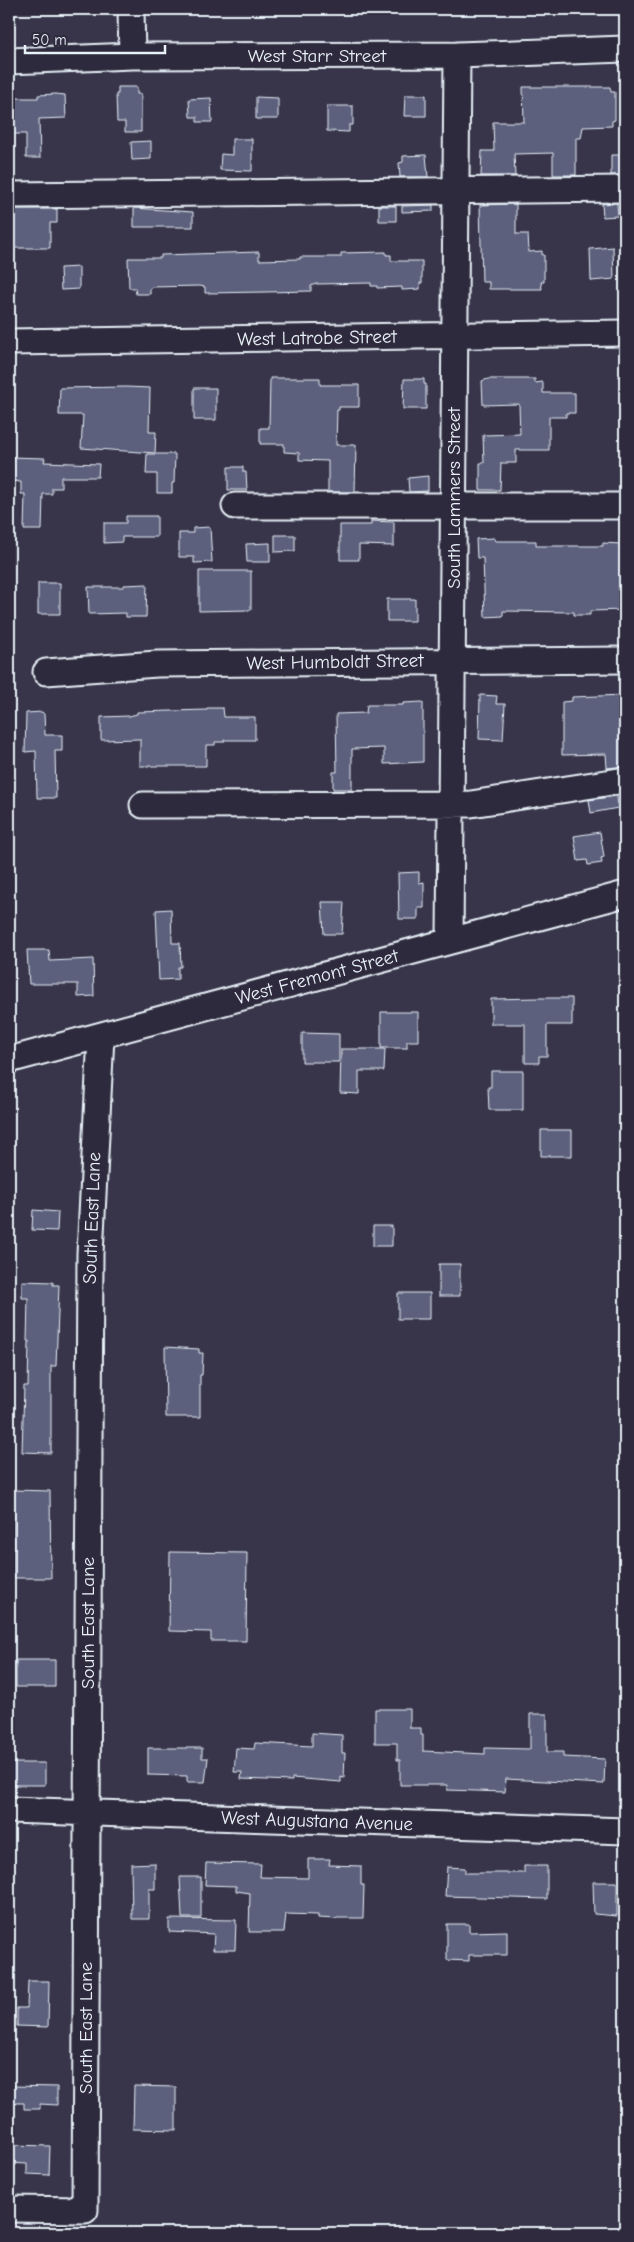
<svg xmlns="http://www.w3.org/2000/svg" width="634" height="2242" viewBox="0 0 634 2242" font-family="'Comic Neue',sans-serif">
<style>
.building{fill:#5d617d;stroke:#e8f1f8}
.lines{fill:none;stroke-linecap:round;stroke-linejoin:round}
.minor-casing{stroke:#e8f1f8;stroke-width:29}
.minor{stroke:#2f2a3d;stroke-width:25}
.labels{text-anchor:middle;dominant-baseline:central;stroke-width:5;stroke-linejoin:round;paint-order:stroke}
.street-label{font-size:19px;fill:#e8f1f8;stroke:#2f2a3d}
</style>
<rect width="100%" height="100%" fill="#38354a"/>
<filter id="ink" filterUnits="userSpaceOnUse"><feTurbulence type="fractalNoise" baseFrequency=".02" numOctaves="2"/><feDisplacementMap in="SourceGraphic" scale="10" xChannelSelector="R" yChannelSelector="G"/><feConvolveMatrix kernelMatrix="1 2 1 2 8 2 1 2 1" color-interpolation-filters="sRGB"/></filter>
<g filter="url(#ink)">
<!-- building -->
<path class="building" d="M118 87H137V94H141V132H125V122H117L116 94H118Z
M523 87H610L611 92H615V120L612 121V126L583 127 581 138H576V175H553V153L514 154 515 176H481L482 151H494L493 122H524Z
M56 94 65 95 66 118 39 119 40 158H26V134H9V98H38V95Z
M405 95H426V116H404Z
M256 97 278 98V119H256Z
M211 98 212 122H197V117H190L189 99Z
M327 106H353V125H349V132L327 131Z
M232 139H252V171L220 170 221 154 232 155Z
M151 141V159L132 160 131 142Z
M426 155 428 177H400L399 163 403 162V156Z
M611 155H625V175H611Z
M617 203 618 216 603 217 602 204Z
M516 204V234H528L529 252 542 251V255H544V282H541L542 289H489V282H482L480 205Z
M433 205V211L402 212V206Z
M379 206H396V221H379Z
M134 208 193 212V227H134Z
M9 209H57V223H50V248H9Z
M613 247 614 279 591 281 590 249Z
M259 252V260L300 259V257H341V253L386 252V255H391V261H422V283H420V289L402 290V287L377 288V286H371V283L316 284 311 286V291L265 292 205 293V287L200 286 152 287 150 288V294H136L135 288H129L128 258H161V255Z
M79 267V289L61 290 60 268Z
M270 378H320V385H359V407H339V410H337L336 445H356L355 492H328V461L299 460V453L284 452V444H260V428H269Z
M404 379H424V384H426V409H403Z
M488 379H535V383L543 382V393H575V413H566V417H549V450H516V463H501L500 490H480V463H484L483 435 520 434 519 404 483 405 482 381Z
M126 387 150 388 149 432H156L155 453 81 448 83 415H59L60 388Z
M194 388H216V420H194Z
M147 454H175L174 483H172V493H157V474H146Z
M9 457 45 458 44 462 99 464 98 477H61V488H52V494H43L42 530H24L25 494H21V482L9 481Z
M228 467H243V472H246L247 490H228Z
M428 476V491L409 492 408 478Z
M126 516H157V537H122V542L104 543V523H126Z
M371 521 394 522V546L359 545V560H340V525H371Z
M210 527 212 562 194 563V557H179V533H193V528Z
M275 535H295V551L275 552Z
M494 538 495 541H536V546H603V543L621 544 620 583H625V610L590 611V615H574V612L503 611V616L485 617 483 558H477L476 539Z
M270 543V562H247L246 544Z
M199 571H251V610L199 611Z
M38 583H60V614H38Z
M147 584 146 617H126V613L89 614 88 587H124V585Z
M387 599H415V621H387Z
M480 695 497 696 496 704H505L503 740 479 739Z
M625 695V766L607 768 606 754 562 755V702L572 701V697Z
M423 702V762L384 764V748L352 749V789H333V772H337L336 714 366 713 367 705H403V703Z
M207 708H223L224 717H255V740H224V742H215V745H206V766H140V739L101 740V717L129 716 137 714V712L207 710Z
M42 712 44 714 45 735H62V751H55L56 798H37L36 751 25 752 26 713Z
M617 796 618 808 591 813 589 800Z
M600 832 604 857 601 858 602 863 588 865 587 860 578 861 574 836Z
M419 872V883L424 882V908H418V919H399L398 873Z
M322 902H344L342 934H324Z
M171 909 172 943H180L181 967H178V979L159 980 156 910Z
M27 950H49L50 961 93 959 94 996 78 997V984H29Z
M539 998H572V1025H547V1056H539V1063H525V1024H491V999Z
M381 1012H418V1041H407V1048H381Z
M302 1033 339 1034V1062H302Z
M341 1049H385L384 1071H359V1094L340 1093Z
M491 1071H523V1110H489L488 1087H491Z
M541 1130H572V1156H541Z
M33 1210 58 1212 57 1231 32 1230Z
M373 1226H392V1246H373Z
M439 1264H460V1296H439Z
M22 1281 53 1282V1285H59L56 1366H51V1453L22 1452 24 1386H28L29 1341H27L28 1298H22Z
M398 1293H430V1319H398Z
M165 1347 199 1349V1353H203L202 1375H200V1417H166Z
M13 1490 50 1491 51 1578H13Z
M170 1552 247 1553 246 1641H211V1632L169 1631Z
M16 1660H55V1687H16Z
M375 1709H410V1728H421V1735H423V1751L485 1754V1748L530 1749V1714H547V1752H563V1757L605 1759 604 1784 506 1779 505 1792 447 1790V1785H400V1760H397V1743H375Z
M312 1733 342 1735V1753H345L344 1778 341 1777V1782L292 1778V1781L241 1779 242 1772H234L236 1748 254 1749 255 1743 312 1746Z
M148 1748H202V1758H208L205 1782H187V1776L148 1775Z
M9 1763H45V1785H12V1778H9Z
M308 1859H330L329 1865 361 1866V1885H364L363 1918H337L336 1919 318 1918V1915L286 1914 284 1932H249L250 1893 236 1891V1886L205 1885 206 1863 261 1864 260 1877 308 1878Z
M155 1863V1889H149V1919H132L131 1864Z
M524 1866H547V1899L445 1896 447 1867 465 1868V1873H524Z
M180 1877H201V1918H182Z
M593 1882H617V1916L594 1914Z
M169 1919 236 1920 235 1950H213L214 1934 169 1932Z
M447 1924H469V1932L507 1931V1955H469V1961L447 1960Z
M28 1981H49L48 2027 17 2026V2008H27Z
M12 2086 57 2087V2105L40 2104V2109H24V2103H11Z
M134 2086 176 2087V2130L133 2129Z
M10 2145 50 2146 49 2175 27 2174V2164L9 2163Z"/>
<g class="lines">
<!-- minor casing -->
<g class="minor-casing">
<path id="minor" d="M131 9 132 56
M9 61 132 56 457 55 625 49
M9 195 625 189
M9 342 625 333
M235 506H625
M46 672 157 664 625 660
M143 805 471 804 625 780
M450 941 457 55
M9 1060 625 894
M9 1810 625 1831
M9 2209 85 2210 90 1254 101 1036"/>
</g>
<!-- minor -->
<use href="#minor" class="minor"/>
</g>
</g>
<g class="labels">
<!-- street labels -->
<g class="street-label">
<text x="317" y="56">West Starr Street</text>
<text transform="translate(317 338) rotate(-1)">West Latrobe Street</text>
<text transform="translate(454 498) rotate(-90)">South Lammers Street</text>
<text transform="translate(335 662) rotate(-1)">West Humboldt Street</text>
<text transform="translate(317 977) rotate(-15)">West Fremont Street</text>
<text transform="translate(92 1218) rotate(-88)">South East Lane</text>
<text transform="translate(88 1623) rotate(-90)">South East Lane</text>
<text transform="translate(317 1821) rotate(2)">West Augustana Avenue</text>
<text transform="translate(86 2028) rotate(-90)">South East Lane</text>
</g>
</g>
<!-- margin -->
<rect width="634" height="2242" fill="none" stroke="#2f2a3d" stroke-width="30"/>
<rect x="15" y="15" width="604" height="2212" fill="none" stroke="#e8f1f8" stroke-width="2" filter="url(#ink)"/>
<!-- scale -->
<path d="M25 45v8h140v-8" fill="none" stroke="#e8f1f8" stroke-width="2.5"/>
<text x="32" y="45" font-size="15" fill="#e8f1f8" stroke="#2f2a3d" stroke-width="4" paint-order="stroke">50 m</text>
</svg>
